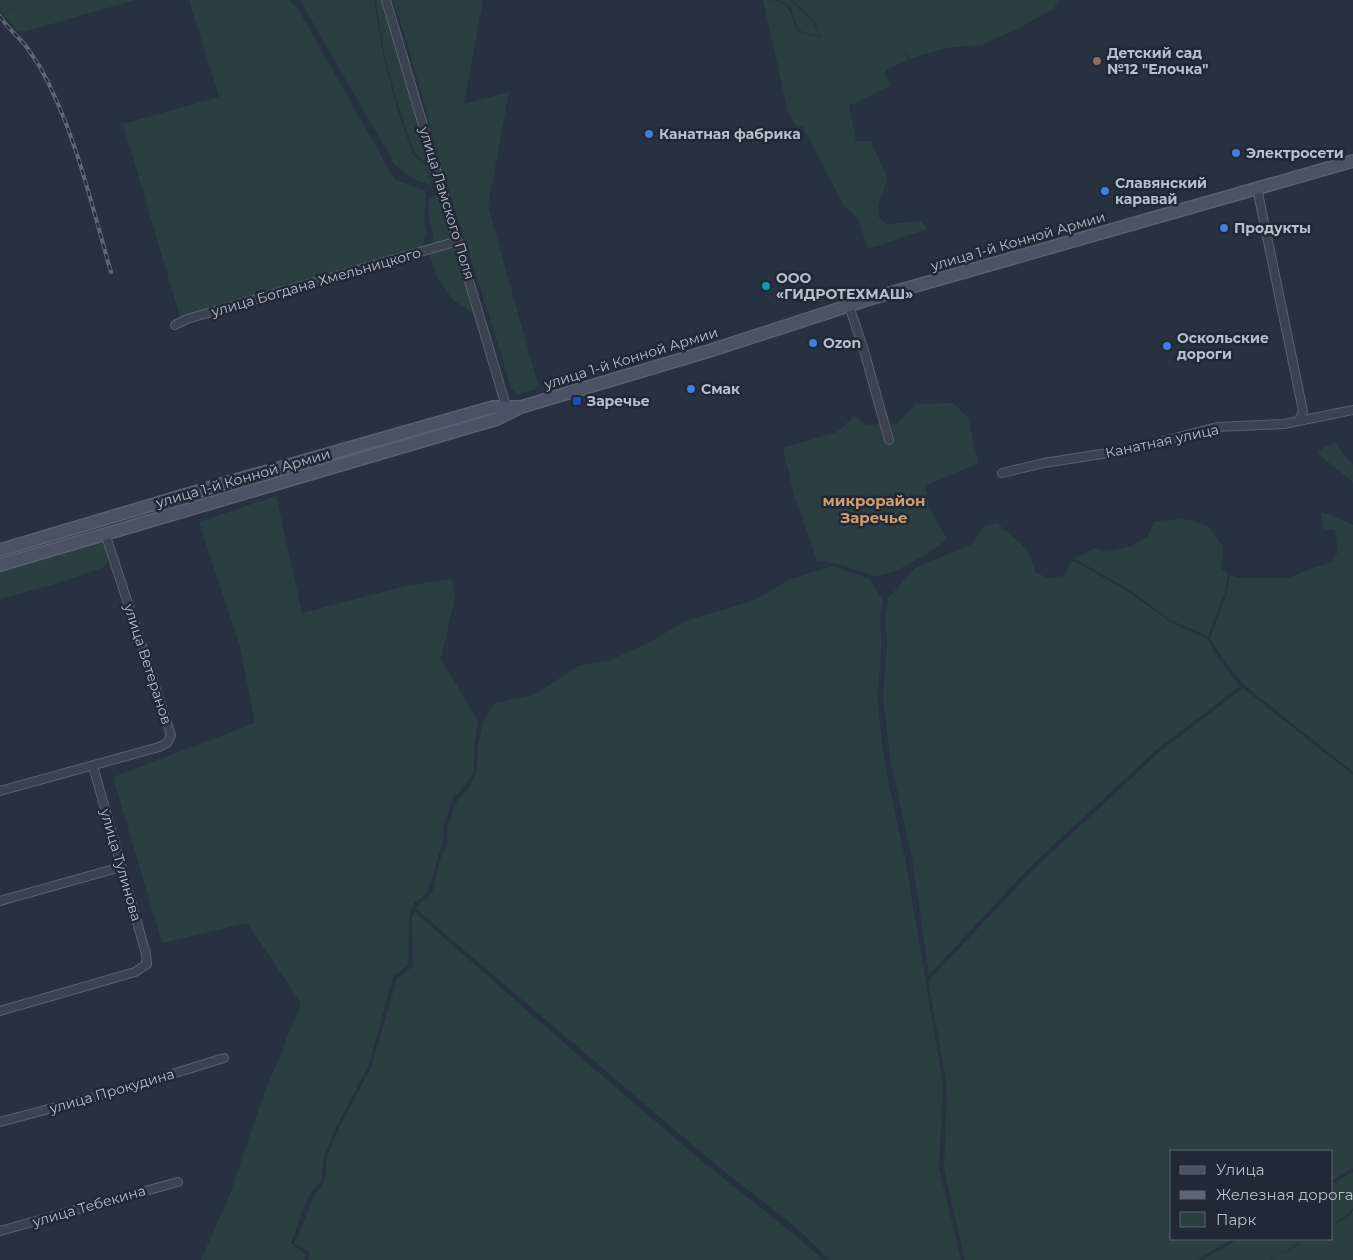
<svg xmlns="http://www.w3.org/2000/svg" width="1353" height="1260" viewBox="0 0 1353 1260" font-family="Montserrat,sans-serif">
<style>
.green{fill:#2b3f42}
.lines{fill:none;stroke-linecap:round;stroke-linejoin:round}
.street-casing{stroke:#5a616d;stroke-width:10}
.secondary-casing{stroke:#5a616d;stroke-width:14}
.street{stroke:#3c4350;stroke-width:8}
.secondary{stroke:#4a5263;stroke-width:11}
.rail-casing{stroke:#5f6777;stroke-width:4}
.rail{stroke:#212836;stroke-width:2;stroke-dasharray:5.5;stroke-linecap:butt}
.education-dot{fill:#8d6e63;stroke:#212836;stroke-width:2}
.shop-dot{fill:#3f7fe0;stroke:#212836;stroke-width:2}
.culture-dot{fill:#0f9aa8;stroke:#212836;stroke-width:2}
.transit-dot{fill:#1a4fb4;stroke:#212836;stroke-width:2}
.labels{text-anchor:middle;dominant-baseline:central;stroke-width:5;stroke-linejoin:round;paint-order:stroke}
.poi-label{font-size:14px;font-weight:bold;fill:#b9bfca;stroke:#212836;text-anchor:start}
.street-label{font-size:14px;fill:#b9bfca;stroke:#212836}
.neighbourhood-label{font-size:15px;font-weight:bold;fill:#cf9e6f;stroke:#212836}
</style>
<rect width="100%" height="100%" fill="#283140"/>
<!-- green -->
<path class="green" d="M0 0H135L24 32 17 31 3 14 26 2 3 13 0 8Z
M189 0H288L297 7 395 180 426 191 424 222 427 234 422 247 180 317 123 124 219 97Z
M298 0H374L383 53 396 105 413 155 424 163 431 185 416 180 395 165 301 2Z
M376 0H383L437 181 435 184H432L425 163 415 154 398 105 384 53Z
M393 0H483L464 104 509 92 488 206 538 385 535 390 517 394 511 388C491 319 468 251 446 182 428 122 414 60 393 0Z
M763 0H768V2L769 0C790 0 791 14 797 31L821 38 814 21 792 0H1060L1053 9 1019 28 981 45 945 48 910 59 903 49 908 60 886 70 885 73 890 86 849 106 856 141H871L887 177 883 194 878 204 879 218 887 224 921 221 927 229 868 249 858 218 844 206 802 126 797 127 788 112Z
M779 0H790L813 22 820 37 798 30 791 8Z
M435 195 442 200 476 315 453 300 438 279 429 255 433 237 429 218V199Z
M953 403 968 418 978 463 925 486 929 507 947 539 929 553 897 570 876 577 843 565 817 560 794 495 783 448 837 432 854 416 867 425 897 424 916 404Z
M497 411 498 413 491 417 241 489 239 488 240 484Z
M1335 443 1353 465V483L1343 474 1317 453 1323 448Z
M202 495 206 496V499L127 522 123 520 124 518Z
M276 496 302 613 406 586 452 579 455 597 441 659 478 721 474 744V770L464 787 453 798 444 824 442 844 428 890 422 898 414 902 409 916 408 965 393 977 368 1067 336 1127 323 1159 321 1181 309 1195 291 1243 306 1254 304 1260H201L230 1194 261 1102 301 1003 247 923 162 943 113 777 255 723 240 647 199 522Z
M1321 512 1334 516 1353 525V772L1244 685 1226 663 1210 638 1227 593 1230 575 1238 578H1289L1307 570 1330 563 1338 552C1336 544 1337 536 1334 529H1324Z
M1186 519 1208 526 1223 547 1221 569 1228 574 1225 593 1208 636 1170 620 1130 590 1077 560 1072 559 1095 548 1106 552 1131 546 1147 537 1155 521Z
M997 523 1020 543 1030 554 1035 572 1048 578 1063 576 1071 561 1076 562 1129 592 1169 621 1207 639 1223 665 1240 686 1155 751 1032 865 929 975 912 857 891 765 883 698 887 642 885 618 888 598 915 568 972 544 984 526Z
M94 527 95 530 92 532 0 560V555Z
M99 543H103C112 553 112 560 102 568L55 584 0 599V570C33 560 66 552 99 543Z
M832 566 869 579 883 600 880 618 882 644 877 697 885 766 905 858 943 1085 939 1168 961 1260H830L798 1229 715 1164 416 909 417 905 427 898 433 890 440 860 447 844 448 824 457 801 468 790 477 771 478 744 483 722 495 703 534 695 578 666 611 660 654 640 685 621 755 600 788 580Z
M1243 688 1353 775V1168L1332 1181V1151H1172V1239H1233L1197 1260H965L944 1169 947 1086 928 981 1035 868 1157 754Z
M415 912C508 995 602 1076 697 1157 739 1192 783 1223 823 1260H308L310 1253 294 1243 304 1223 313 1197 325 1181 327 1158 339 1127 371 1068 397 979 413 966 412 918Z
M1353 1172V1208L1346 1216 1332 1225V1184Z
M1353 1210V1260H1272C1283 1248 1291 1254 1302 1239H1332V1226L1347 1217Z
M1238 1239H1301C1292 1251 1281 1249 1271 1260H1202Z"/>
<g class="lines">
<!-- street casing -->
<g class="street-casing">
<path id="street" d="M386 0 506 406
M1257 188 1303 411 1299 420
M849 306 863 347 889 440
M175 325 187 319 458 241
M1002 473 1044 463 1133 449 1217 427 1284 424 1353 410
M0 791 159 747 167 743 171 735 105 533
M0 901 121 867
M0 1011 135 972 147 964 146 954 93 766
M0 1122 124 1089 224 1058
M0 1231 178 1182"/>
</g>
<!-- secondary casing -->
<g class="secondary-casing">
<path id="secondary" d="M0 550 222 484 493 407H519
M0 565 497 419 521 407 709 351 866 300 1353 161"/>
</g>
<!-- street -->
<use href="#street" class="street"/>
<!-- secondary -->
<use href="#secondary" class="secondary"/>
<!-- rail casing -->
<g class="rail-casing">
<path id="rail" d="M0 16C6 27 17 35 25 45 30 51 35 60 40 67 75 130 91 203 111 272"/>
</g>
<!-- rail -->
<use href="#rail" class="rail"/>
</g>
<!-- markers -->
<circle class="education-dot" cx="1097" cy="61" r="5"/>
<g class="shop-dot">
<circle cx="649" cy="134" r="5"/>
<circle cx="1236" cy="153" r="5"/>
<circle cx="1105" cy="191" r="5"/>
<circle cx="1224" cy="228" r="5"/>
<circle cx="813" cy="343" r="5"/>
<circle cx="1167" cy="346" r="5"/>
<circle cx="691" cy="389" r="5"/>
</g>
<circle class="culture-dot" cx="766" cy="286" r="5"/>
<rect class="transit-dot" x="572" y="396" width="10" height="10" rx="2.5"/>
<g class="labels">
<!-- poi labels -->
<g class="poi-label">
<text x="1107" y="53">Детский сад<tspan x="1107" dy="16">№12 "Елочка"</tspan></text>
<text x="659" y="134">Канатная фабрика</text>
<text x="1246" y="153">Электросети</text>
<text x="1115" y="183">Славянский<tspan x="1115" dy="16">каравай</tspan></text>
<text x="1234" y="228">Продукты</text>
<text x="776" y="278">ООО<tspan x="776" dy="16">«ГИДРОТЕХМАШ»</tspan></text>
<text x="1177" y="338">Оскольские<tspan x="1177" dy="16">дороги</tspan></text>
<text x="823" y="343">Ozon</text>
<text x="701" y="389">Смак</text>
<text x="587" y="401">Заречье</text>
</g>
<!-- street labels -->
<g class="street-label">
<text transform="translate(447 203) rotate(73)">улица Ламского Поля</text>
<text transform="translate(1018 241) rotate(-16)">улица 1-й Конной Армии</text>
<text transform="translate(316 282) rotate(-16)">улица Богдана Хмельницкого</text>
<text transform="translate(631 358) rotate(-17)">улица 1-й Конной Армии</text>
<text transform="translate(1162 441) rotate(-12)">Канатная улица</text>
<text transform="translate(243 478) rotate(-16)">улица 1-й Конной Армии</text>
<text transform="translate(148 664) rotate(72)">улица Ветеранов</text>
<text transform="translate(121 865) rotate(74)">улица Тулинова</text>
<text transform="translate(112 1091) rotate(-16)">улица Прокудина</text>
<text transform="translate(89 1206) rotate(-16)">улица Тебекина</text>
</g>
<!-- neighbourhood labels -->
<g class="neighbourhood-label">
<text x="874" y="500">микрорайон<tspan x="874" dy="17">Заречье</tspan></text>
</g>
</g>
<!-- legend -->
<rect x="1170" y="1150" width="162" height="90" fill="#212836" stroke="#5e6471"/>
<rect x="1180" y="1166" width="25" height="8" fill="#4a5263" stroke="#5e6471"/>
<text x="1216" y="1175" font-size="15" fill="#b9bfca">Улица</text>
<rect x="1180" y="1191" width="25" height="8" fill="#5f6777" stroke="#5e6471"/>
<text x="1216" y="1200" font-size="15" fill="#b9bfca">Железная дорога</text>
<rect x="1180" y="1212" width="25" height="15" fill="#2b3f42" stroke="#5e6471"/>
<text x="1216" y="1225" font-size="15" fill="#b9bfca">Парк</text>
</svg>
